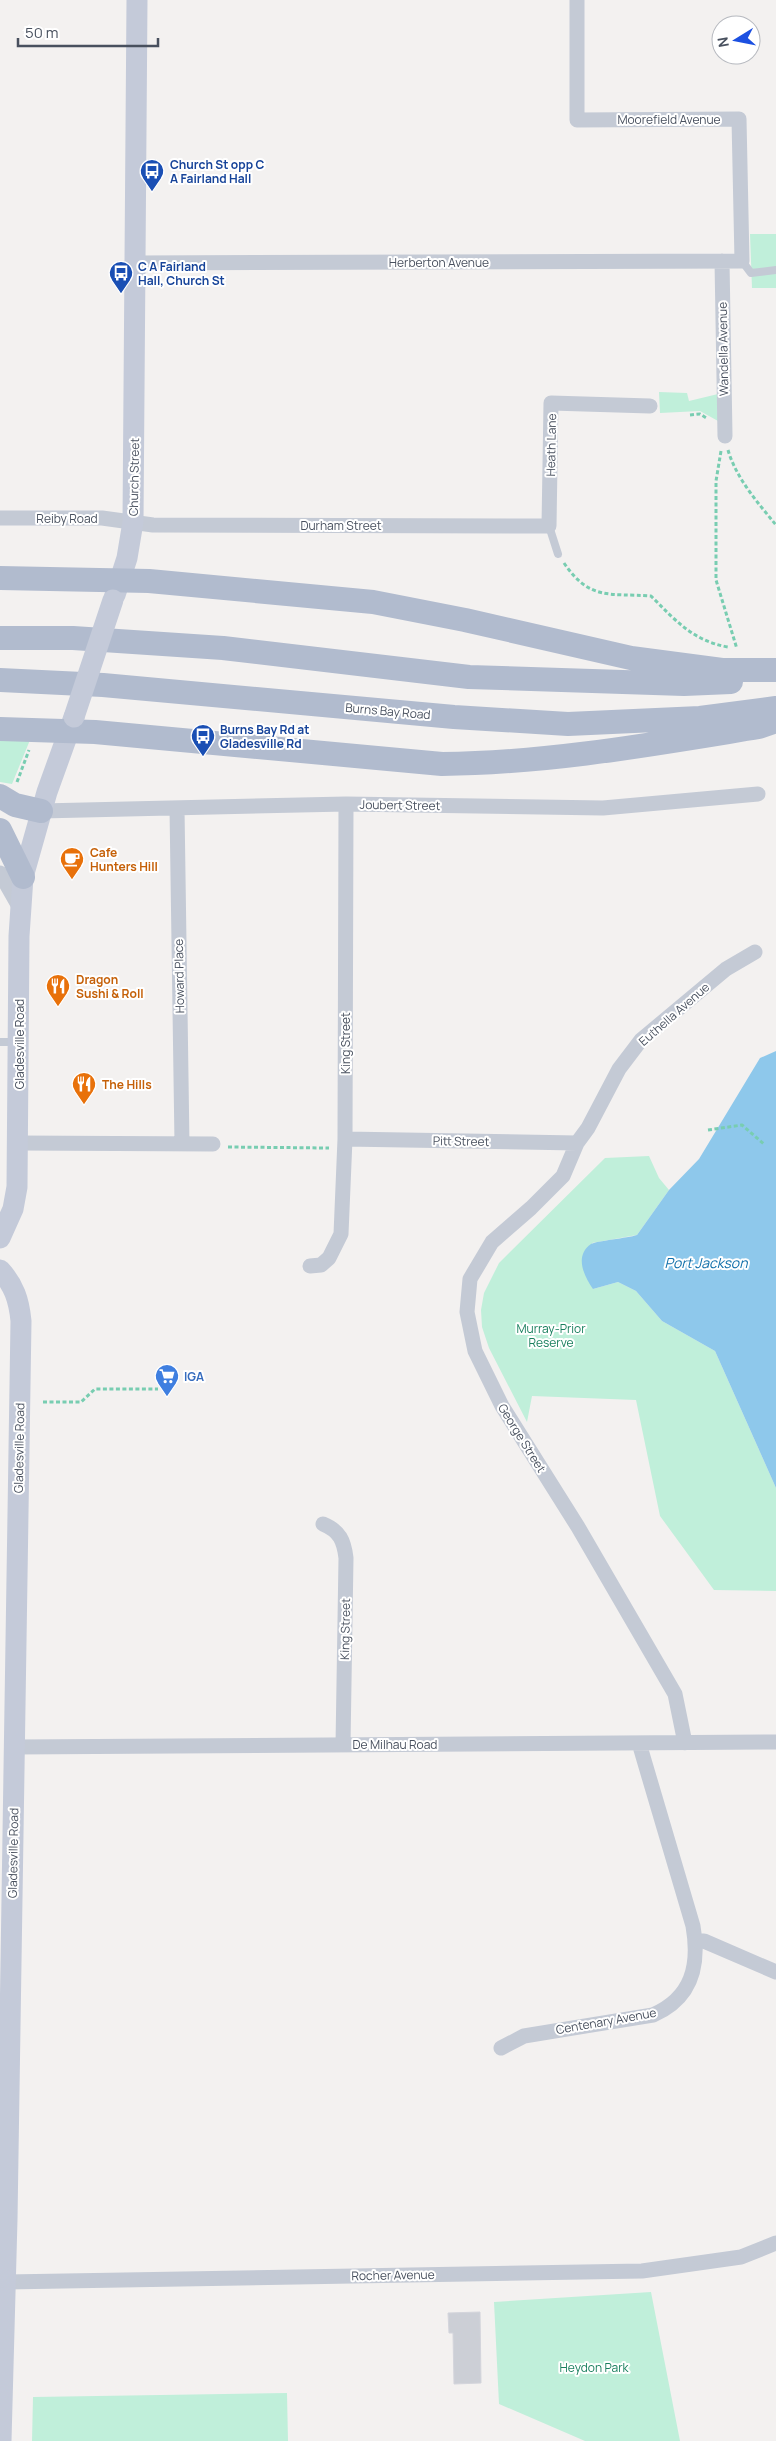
<svg xmlns="http://www.w3.org/2000/svg" width="776" height="2441" viewBox="0 0 776 2441" font-family="Manrope,sans-serif">
<style>
.green{fill:#c0efda}
.water{fill:#8ec8eb}
.building{fill:#cccfd6;stroke:#d4d5dc}
.lines{fill:none;stroke-linecap:round;stroke-linejoin:round}
.path{stroke:#78cdb1;stroke-width:3;stroke-dasharray:4 2.5;stroke-linecap:butt}
.lane{stroke:#c4cad5;stroke-width:8}
.street{stroke:#c4cad5;stroke-width:15}
.secondary{stroke:#c4cad9;stroke-width:21}
.primary{stroke:#b1bbce;stroke-width:24}
.secondary-bridge{stroke:#c4cad9;stroke-width:21}
.labels{text-anchor:middle;dominant-baseline:central;stroke-width:4;stroke-linejoin:round;paint-order:stroke}
.street-label{font-size:12px;fill:#48505e;stroke:#fff}
.transit-label{font-size:12px;font-weight:bold;fill:#164399;stroke:#fff;text-anchor:start}
.food-label{font-size:12px;font-weight:bold;fill:#c56008;stroke:#fff;text-anchor:start}
.park-label{font-size:12px;fill:#197f5d;stroke:#fff}
.shop-label{font-size:12px;font-weight:bold;fill:#366cbe;stroke:#fff;text-anchor:start}
.water-label{font-size:14px;font-style:italic;fill:#0f6faa;stroke:#fff}
</style>
<rect width="100%" height="100%" fill="#f3f1f0"/>
<!-- green -->
<path class="green" d="M750 234H776V288H752Z
M659 392 687 393 689 401 718 394V421L700 411 660 413Z
M0 737 30 740 12 784 0 782Z
M649 1156 659 1178 669 1190 637 1235 592 1243 593 1289 618 1282 636 1291 662 1321 715 1351 776 1488V1591L714 1590 660 1516 636 1400 532 1396 527 1422 489 1348 482 1327 481 1310 484 1293 499 1263 605 1158Z
M651 2292 680 2441H585L499 2404 494 2302Z
M287 2393 288 2441H32L33 2397Z"/>
<!-- water -->
<path class="water" d="M776 1051V1488L715 1351 662 1321 636 1291 618 1282 593 1289C584 1276 574 1256 591 1244 596 1241 628 1238 637 1235L669 1190 699 1159 760 1058Z"/>
<!-- building -->
<path class="building" d="M480 2312 481 2383 454 2384 453 2333H449L448 2313Z"/>
<g class="lines">
<!-- path -->
<path class="path" d="M690 415 700 414 708 419
M728 450C736 478 758 503 776 525
M721 451 716 481V580L737 649
M564 563C590 601 609 593 651 596 675 620 693 641 728 647
M17 782 29 750
M708 1130 742 1125 765 1145
M228 1147 329 1148
M43 1402H81L95 1389H158"/>
<!-- lane -->
<path class="lane" d="M742 261 751 273 776 270
M549 526 558 554
M0 1042H17"/>
<!-- street -->
<path class="street" d="M722 261 725 436
M136 263 742 261 739 119 577 120V0
M0 518H102L153 525 549 526 551 403 650 406
M177 808 182 1144
M41 811 346 804 603 808 758 794
M0 873 21 910
M345 1139 577 1143
M18 1143 213 1144
M310 1266 321 1265 329 1258 341 1234 345 1139 346 804
M323 1524C340 1531 344 1541 346 1558L343 1745
M685 1743 675 1694 578 1527 502 1406 475 1351 467 1312 470 1279 492 1242 531 1208 563 1176 577 1143 588 1128 619 1069 641 1040 726 969 755 952
M15 1747 776 1742
M696 1941H704L776 1972
M501 2048 524 2036 653 2015C692 1998 700 1966 693 1926L639 1743
M6 2282 642 2271 741 2257 776 2243"/>
<!-- secondary -->
<path class="secondary" d="M115 595 127 558 133 522 137 0
M0 1238 13 1209 17 1187 19 936 23 877 47 792 74 717
M0 1270C14 1285 19 1300 21 1321L7 2219 1 2441"/>
<!-- primary -->
<path class="primary" d="M0 578 149 581 373 602 465 620 631 658 722 670H776
M0 638H73L223 648 469 677 684 684 731 682
M0 680 103 685 454 717 568 724 700 718 776 708
M0 729 95 732 442 764C549 763 654 744 759 727L776 721
M0 796 15 805 41 811
M0 830 23 877"/>
<!-- secondary-bridge -->
<path class="secondary-bridge" d="M74 717 113 600"/>
</g>
<!-- icons -->
<defs>
<g id="bus-pin" transform="scale(1.25)"><path d="M0 17L-7.5 6A9.5 9.5 0 1 1 7.5 6Z" fill="#1a4fb4" stroke="#fff"/><path d="M-5-6H5V4H4V6H2V4H-2V6H-4V4H-5ZM-3.5-4V0h7V-4ZM-3.5 1.2v1.5H-2V1.2ZM2 1.2v1.5H3.5V1.2Z" fill="#fff"/></g>
<g id="cafe-pin" transform="scale(1.25)"><path d="M0 17L-7.5 6A9.5 9.5 0 1 1 7.5 6Z" fill="#e8710a" stroke="#fff"/><path d="M-5.5-4.5H6V0H3Q3 3.5 0 3.5H-2.5Q-5.5 3.5-5.5 0ZM3-3.2v2h1.7v-2ZM-6 4.5H4V6H-6Z" fill="#fff"/></g>
<g id="restaurant-pin" transform="scale(1.25)"><path d="M0 17L-7.5 6A9.5 9.5 0 1 1 7.5 6Z" fill="#e8710a" stroke="#fff"/><path d="M-5-6h1v4h1v-4h1v4h1v-4h1v5L-1.5 .5V6h-2V.5L-5-1ZM5-6V6H3V1.5H1.5Q1.5-4 5-6Z" fill="#fff"/></g>
<g id="supermarket-pin" transform="scale(1.25)"><path d="M0 17L-7.5 6A9.5 9.5 0 1 1 7.5 6Z" fill="#3f7fe0" stroke="#fff"/><path d="M-6-5.5h2.5l.6 2H6L4.5 2H-2.5L-4.4-4H-6ZM-1.5 3.2a1.3 1.3 0 1 0 .1 0ZM3 3.2a1.3 1.3 0 1 0 .1 0Z" fill="#fff"/></g>
</defs>
<g fill-rule="evenodd">
<use href="#bus-pin" x="152" y="171"/>
<use href="#bus-pin" x="121" y="273"/>
<use href="#bus-pin" x="203" y="736"/>
<use href="#cafe-pin" x="72" y="859"/>
<use href="#restaurant-pin" x="58" y="986"/>
<use href="#restaurant-pin" x="84" y="1084"/>
<use href="#supermarket-pin" x="167" y="1376"/>
</g>
<g class="labels">
<!-- street labels -->
<g class="street-label">
<text x="669" y="119">Moorefield Avenue</text>
<text x="439" y="262">Herberton Avenue</text>
<text transform="translate(723 349) rotate(-91)">Wandella Avenue</text>
<text transform="translate(551 445) rotate(-89)">Heath Lane</text>
<text transform="translate(134 477) rotate(-89)">Church Street</text>
<text x="67" y="518">Reiby Road</text>
<text x="341" y="525">Durham Street</text>
<text transform="translate(388 711) rotate(5)">Burns Bay Road</text>
<text transform="translate(400 805) rotate(1)">Joubert Street</text>
<text transform="translate(179 976) rotate(-91)">Howard Place</text>
<text transform="translate(674 1014) rotate(-41)">Euthella Avenue</text>
<text transform="translate(345 1043) rotate(-90)">King Street</text>
<text transform="translate(19 1044) rotate(-90)">Gladesville Road</text>
<text transform="translate(461 1141) rotate(1)">Pitt Street</text>
<text transform="translate(522 1438) rotate(58)">George Street</text>
<text transform="translate(19 1448) rotate(-89)">Gladesville Road</text>
<text transform="translate(345 1629) rotate(-89)">King Street</text>
<text x="395" y="1744">De Milhau Road</text>
<text transform="translate(13 1853) rotate(-89)">Gladesville Road</text>
<text transform="translate(606 2021) rotate(-10)">Centenary Avenue</text>
<text transform="translate(393 2275) rotate(-1)">Rocher Avenue</text>
</g>
<!-- transit labels -->
<g class="transit-label">
<text x="170" y="164">Church St opp C<tspan x="170" dy="14">A Fairland Hall</tspan></text>
<text x="138" y="266">C A Fairland<tspan x="138" dy="14">Hall, Church St</tspan></text>
<text x="220" y="729">Burns Bay Rd at<tspan x="220" dy="14">Gladesville Rd</tspan></text>
</g>
<!-- food labels -->
<g class="food-label">
<text x="90" y="852">Cafe<tspan x="90" dy="14">Hunters Hill</tspan></text>
<text x="76" y="979">Dragon<tspan x="76" dy="14">Sushi &amp; Roll</tspan></text>
<text x="102" y="1084">The Hills</text>
</g>
<!-- park labels -->
<g class="park-label">
<text x="551" y="1328">Murray-Prior<tspan x="551" dy="14">Reserve</tspan></text>
<text x="594" y="2367">Heydon Park</text>
</g>
<!-- shop labels -->
<g class="shop-label">
<text x="184" y="1376">IGA</text>
</g>
<!-- water labels -->
<g class="water-label">
<text x="706" y="1262">Port Jackson</text>
</g>
</g>
<!-- north arrow -->
<g transform="translate(736 40) rotate(260)"><circle r="24" fill="#ffffff" stroke="#b6b9bf"/>
<path d="M0-4L9 19L0 12L-9 19Z" fill="#1c50e1"/>
<text y="-8" font-size="14" font-weight="bold" text-anchor="middle" fill="#48505e">N</text>
</g>
<!-- scale -->
<path d="M18 38v8h140v-8" fill="none" stroke="#48505e" stroke-width="2.5"/>
<text x="25" y="38" font-size="15" fill="#48505e" stroke="#ffffff" stroke-width="4" paint-order="stroke">50 m</text>
</svg>
